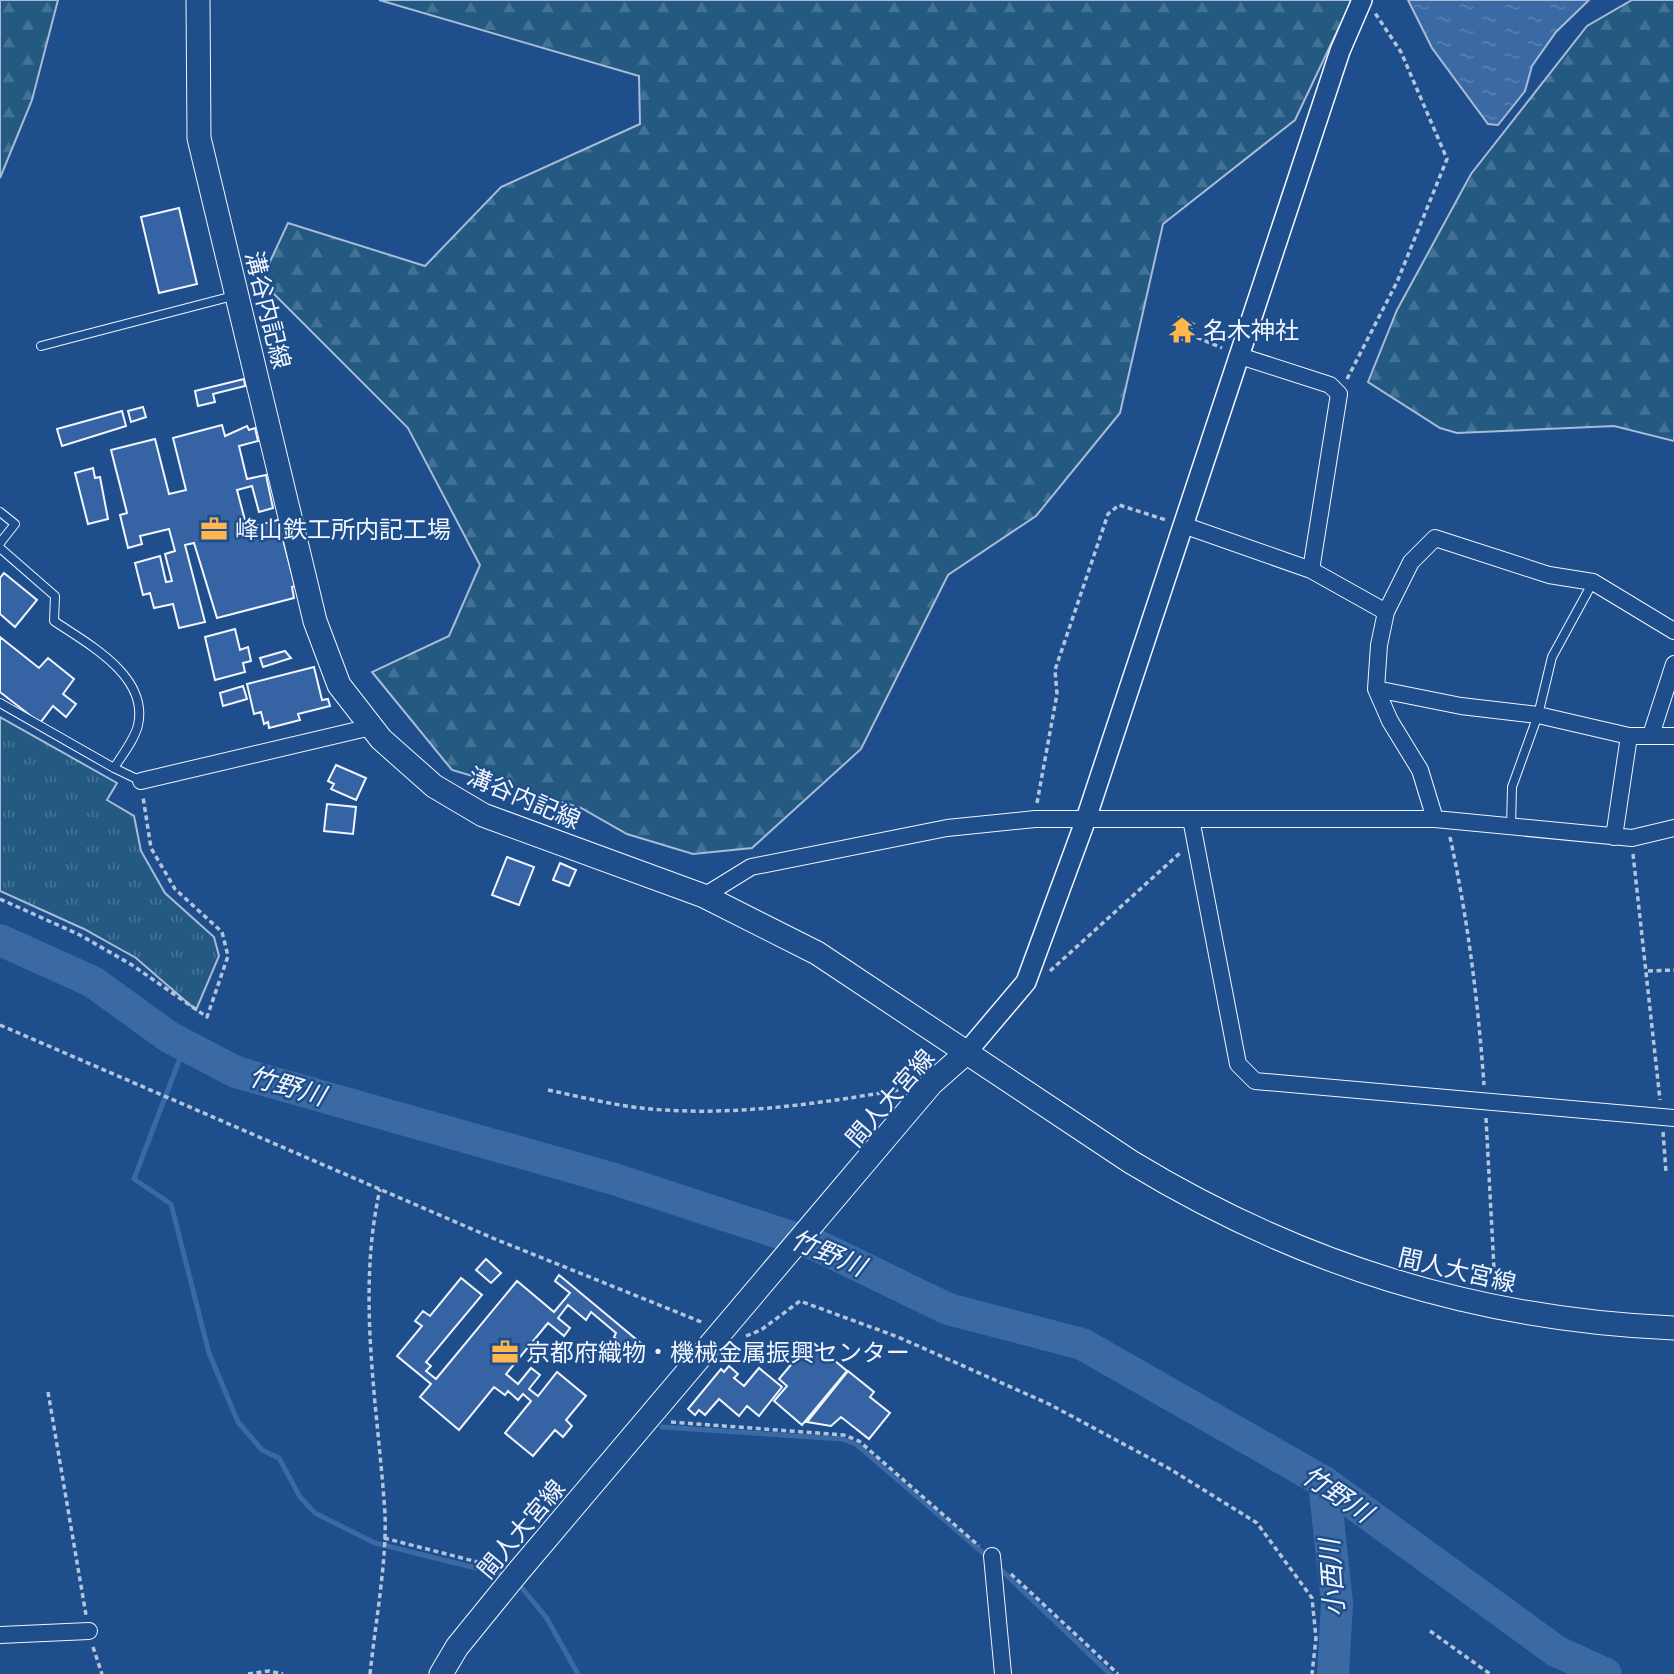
<svg xmlns="http://www.w3.org/2000/svg" width="1674" height="1674" viewBox="0 0 1674 1674" font-family="'Zilla Slab','Noto Sans JP',serif">
<style>
.grass{fill:url(#grass-tufts);stroke:#a8bbd7;stroke-width:2}
.forest{fill:url(#forest-firs);stroke:#a8bbd7;stroke-width:2}
.water{fill:url(#water-ripples);stroke:#a8bbd7;stroke-width:2}
.lines{fill:none;stroke-linecap:round;stroke-linejoin:round}
.stream{stroke:#3b69a3;stroke-width:5}
.river{stroke:#3b69a3;stroke-width:32}
.building{fill:#3563a3;stroke:#f2f6ff;stroke-width:2}
.service-casing{stroke:#f2f6ff;stroke-width:10}
.minor-casing{stroke:#f2f6ff;stroke-width:18}
.tertiary-casing{stroke:#f2f6ff;stroke-width:22}
.secondary-casing{stroke:#f2f6ff;stroke-width:25}
.path{stroke:#b3c4dc;stroke-width:3.5;stroke-dasharray:5 3.5;stroke-linecap:butt}
.service{stroke:#1f4e8c;stroke-width:8}
.minor{stroke:#1f4e8c;stroke-width:16}
.tertiary{stroke:#1f4e8c;stroke-width:19}
.secondary{stroke:#1f4e8c;stroke-width:23}
.labels{text-anchor:middle;dominant-baseline:central;stroke-width:5;stroke-linejoin:round;paint-order:stroke}
.street-label{font-size:24px;fill:#f2f6ff;stroke:#1f4e8c}
.poi-label{font-size:24px;fill:#f2f6ff;stroke:#1f4e8c;text-anchor:start}
.water-label{font-size:26px;font-style:italic;fill:#f2f6ff;stroke:#1f4e8c}
</style>
<defs>
<pattern id="grass-tufts" width="24" height="20" patternUnits="userSpaceOnUse" patternTransform="scale(1.75)"><rect width="24" height="20" fill="#245a82"/><path d="M3 7l-1-3M5 7V3M7 7l1-3M15 17l-1-3M17 17v-4M19 17l1-3" fill="none" stroke="#447295"/></pattern>
<pattern id="forest-firs" width="22" height="20" patternUnits="userSpaceOnUse" patternTransform="scale(1.75)"><rect width="22" height="20" fill="#245a82"/><path d="M5 1l3.5 6h-7zM16 11l3.5 6h-7z" fill="#447295"/></pattern>
<pattern id="water-ripples" width="26" height="14" patternUnits="userSpaceOnUse" patternTransform="scale(1.75)"><rect width="26" height="14" fill="#3b69a3"/><path d="M2 4q2-2 4 0t4 0M15 11q2-2 4 0t4 0" fill="none" stroke="#587fb1"/></pattern>
</defs>
<rect width="100%" height="100%" fill="#1f4e8c"/>
<!-- grass -->
<path class="grass" d="M0 717 117 783 107 800 134 816 141 851 165 893 214 937 219 956 196 1010 136 958 84 929 0 891Z"/>
<!-- forest -->
<path class="forest" d="M0 0H58L32 100 0 178Z
M379 0H1352L1295 120 1163 224 1120 413 1036 516 948 575 861 749 752 848 693 854 627 834 581 808 452 770 372 672 449 636 480 565 408 428 261 281 288 223 425 266 501 187 640 124 639 76Z
M1632 0H1674V441L1614 426 1457 433 1440 428 1368 382 1397 310 1471 174 1587 26Z"/>
<!-- water -->
<path class="water" d="M1408 0H1589L1556 32 1532 66 1525 91 1498 125 1488 124 1432 48Z"/>
<g class="lines">
<!-- stream -->
<path class="stream" d="M185 1045 134 1179 171 1204 209 1353 238 1422 262 1450 279 1458 300 1497 315 1513 375 1543 508 1576
M662 1427 842 1439 856 1444 989 1558
M996 1565 1110 1674
M516 1581 546 1617 578 1674"/>
<!-- river -->
<path class="river" d="M0 940 93 982 169 1037 236 1072 614 1179 816 1245 948 1309 1082 1344 1324 1482 1556 1651 1606 1674
M1324 1482 1337 1603 1333 1674"/>
</g>
<!-- building -->
<path class="building" d="M179 208 197 284 159 293 141 217Z
M1179 317 1194 324 1185 341 1171 334Z
M244 379 245 386 213 394 215 402 198 406 195 391Z
M143 407 146 417 131 422 128 411Z
M122 411 126 426 62 446 57 429Z
M222 425 225 436 247 426 249 430 255 428 258 441 239 446 247 479 266 475 273 508 259 512 252 486 237 490 247 528 278 520 295 586 292 587 294 598 217 618 194 543 185 545 205 622 179 628 173 604 154 608 150 593 143 595 135 563 160 556 166 582 172 581 165 554 175 551 169 529 140 536 142 544 128 548 120 515 127 513 111 450 155 439 169 494 186 490 173 438Z
M93 468 95 478 100 477 108 519 88 524 75 473Z
M4 573 37 600 15 627 0 614V578Z
M235 629 240 650 248 647 251 661 243 663 245 672 215 680 205 637Z
M0 637 39 668 48 658 74 679 63 694 76 704 66 717 53 706 40 723 0 692Z
M285 651 291 658 263 667 260 658Z
M314 667 322 700 328 699 330 706 298 714 300 720 269 728 268 722 264 724 261 712 254 714 247 684Z
M243 686 247 699 223 706 220 693Z
M336 765 366 778 356 800 331 789 334 784 328 781Z
M327 804 356 807 353 834 324 831Z
M507 857 534 867 519 905 492 895Z
M560 863 576 870 569 886 553 880Z
M486 1259 501 1273 491 1283 476 1270Z
M559 1275 643 1345 633 1358 618 1345 620 1342 614 1337 616 1333 591 1312 586 1320 568 1305 558 1318 570 1328 564 1336 548 1323 506 1374 518 1384 531 1368 540 1375 529 1389 538 1396 557 1372 586 1396 566 1420 572 1426 563 1437 555 1430 533 1456 505 1433 531 1401 523 1394 518 1400 508 1391 505 1395 494 1387 459 1430 420 1397 431 1384 397 1356 422 1326 415 1321 423 1311 430 1316 461 1278 482 1295 426 1362 431 1366 426 1371 436 1379 517 1281 554 1312 570 1293 555 1281Z
M811 1341 847 1371 802 1425 774 1401 787 1386 779 1379Z
M729 1366 738 1374 734 1378 744 1386 759 1368 782 1387 759 1416 747 1406 739 1416 719 1399 705 1415 699 1410 695 1415 688 1409 721 1369 724 1372Z
M848 1371 874 1392 870 1397 890 1413 869 1439 841 1417 831 1426 807 1422Z"/>
<g class="lines">
<!-- service casing -->
<g class="service-casing">
<path id="service" d="M41 346 233 296
M0 512 15 524 0 543
M0 548 55 596 54 621C88 644 149 676 138 725 135 739 122 755 114 768L0 703
M114 768 141 781
M1511 828 1512 787 1538 715 1552 657 1593 582"/>
</g>
<!-- minor casing -->
<g class="minor-casing">
<path id="minor" d="M1240 356 1330 385 1339 394 1311 570
M1183 525 1311 570 1386 612
M1376 689 1461 706 1538 715 1629 736H1674
M1651 735 1674 664
M141 781 371 727
M1191 819 1238 1064 1255 1081 1674 1118
M1435 819 1420 770 1390 721 1376 689 1379 645 1386 612 1411 562 1435 538 1549 575 1593 582 1674 631
M1614 837 1629 736
M704 896 751 867 947 828 1035 819H1435L1632 838 1674 828
M992 1556 1003 1674
M0 1635 89 1631"/>
</g>
<!-- tertiary casing -->
<g class="tertiary-casing">
<path id="tertiary" d="M966 1053 1026 982 1086 819 1340 51 1362 0"/>
</g>
<!-- secondary casing -->
<g class="secondary-casing">
<path id="secondary" d="M198 0 199 138 315 621 339 685 381 739 434 786 483 815 704 896 817 953 1131 1162C1299 1264 1477 1320 1674 1328
M441 1674 457 1647 518 1572 931 1084 966 1053"/>
</g>
<!-- path -->
<path class="path" d="M1189 334 1222 348
M1347 379 1397 282 1447 159 1401 52 1375 13
M1037 803 1057 694 1055 670 1108 514 1119 505 1166 520
M1450 837C1468 920 1478 1001 1484 1085
M1633 854 1660 1100
M0 899 80 935 132 965 207 1017 228 956 222 932 175 889 151 848 143 797
M1050 971 1181 852
M1648 971 1674 970
M0 1025 495 1239 704 1323
M548 1090C586 1098 624 1108 664 1110 743 1115 821 1103 899 1090
M1486 1118 1495 1288
M1663 1132 1666 1172
M746 1336 761 1330 800 1301 898 1337 1049 1404 1170 1469 1257 1523 1312 1598 1316 1638 1312 1674
M48 1392 86 1615
M671 1422 844 1435 859 1441 979 1546
M384 1538 497 1567
M1011 1574 1118 1674
M1430 1631 1490 1674
M93 1647 102 1674
M248 1674 269 1671 283 1674
M370 1674C375 1626 387 1560 385 1514 378 1407 356 1295 380 1189"/>
<!-- service -->
<use href="#service" class="service"/>
<!-- minor -->
<use href="#minor" class="minor"/>
<!-- tertiary -->
<use href="#tertiary" class="tertiary"/>
<!-- secondary -->
<use href="#secondary" class="secondary"/>
</g>
<!-- icons -->
<defs>
<g id="temple-bare" transform="scale(2.1)"><path d="M0-6L5-2H3V0L6.5 2.5H4V6H1.5V3h-3V6H-4V2.5H-6.5L-3 0V-2H-5Z" fill="#ffb74d" stroke="#1f4e8c" stroke-width="2.5" paint-order="stroke"/></g>
<g id="office-bare" transform="scale(2.1)"><path d="M-6-3h4V-5.5h4V-3h4V5H-6ZM-1-4.5V-3h2v-1.5ZM-6 0V1H6V0Z" fill="#ffb74d" stroke="#1f4e8c" stroke-width="2.5" paint-order="stroke"/></g>
</defs>
<g fill-rule="evenodd">
<use href="#temple-bare" x="1182" y="330"/>
<use href="#office-bare" x="214" y="529"/>
<use href="#office-bare" x="505" y="1352"/>
</g>
<g class="labels">
<!-- street labels -->
<g class="street-label">
<text transform="translate(268 310) rotate(76)">溝谷内記線</text>
<text transform="translate(524 798) rotate(23)">溝谷内記線</text>
<text transform="translate(890 1098) rotate(-49)">間人大宮線</text>
<text transform="translate(1457 1270) rotate(13)">間人大宮線</text>
<text transform="translate(521 1529) rotate(-50)">間人大宮線</text>
</g>
<!-- poi labels -->
<g class="poi-label">
<text x="1203" y="330">名木神社</text>
<text x="235" y="529">峰山鉄工所内記工場</text>
<text x="526" y="1352">京都府織物・機械金属振興センター</text>
</g>
<!-- water labels -->
<g class="water-label">
<text transform="translate(287 1086) rotate(16)">竹野川</text>
<text transform="translate(828 1253) rotate(23)">竹野川</text>
<text transform="translate(1337 1494) rotate(34)">竹野川</text>
<text transform="translate(1332 1578) rotate(-94)">小西川</text>
</g>
</g>
</svg>
